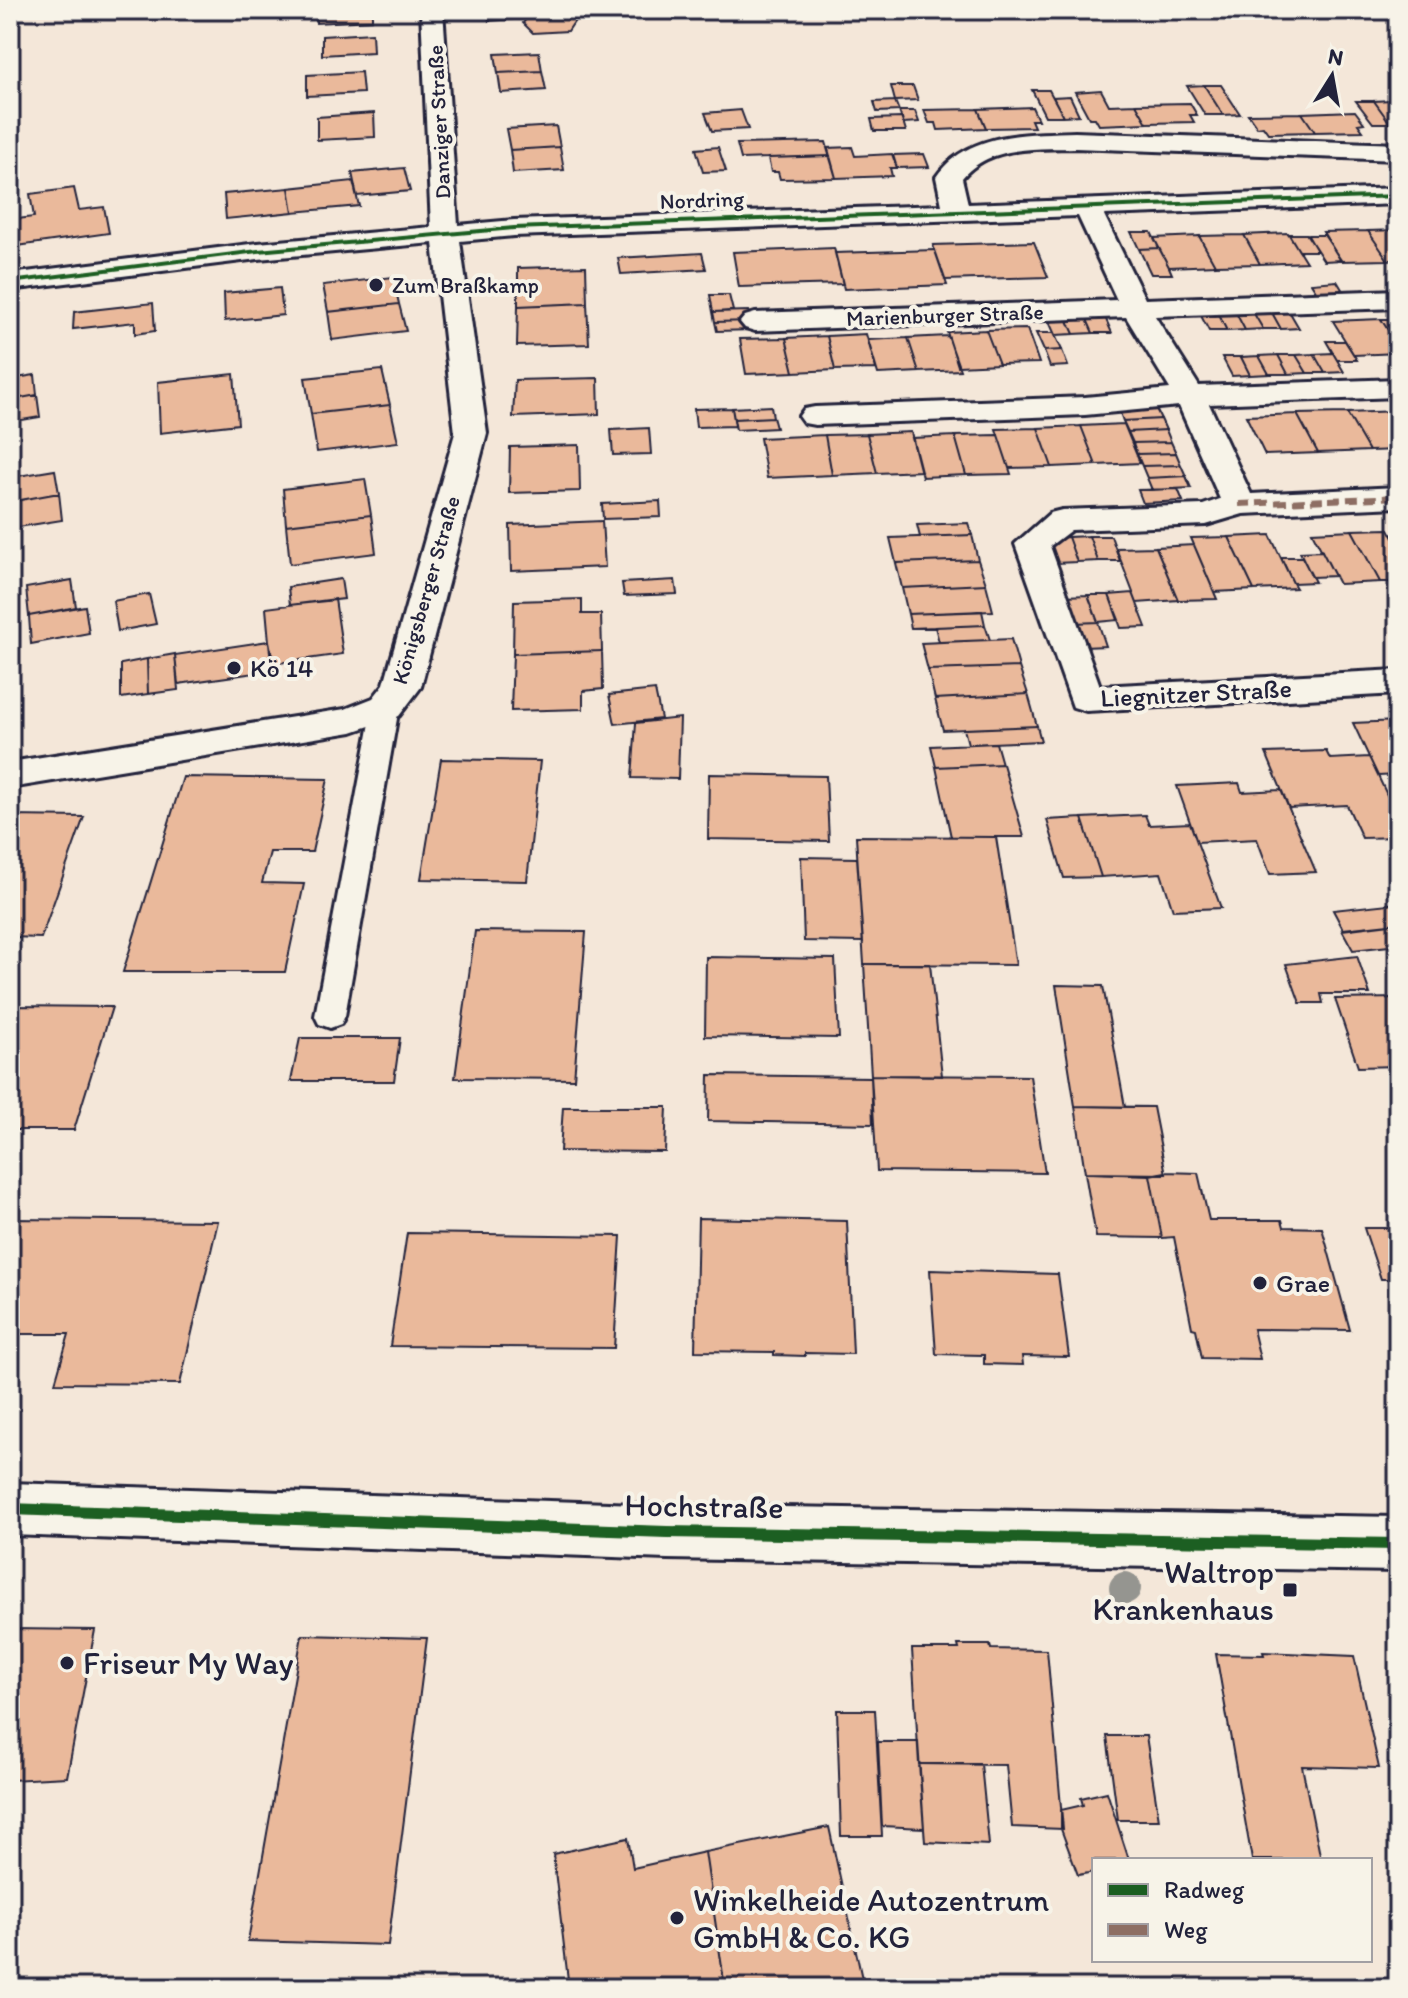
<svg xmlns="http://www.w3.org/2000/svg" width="1408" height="1998" viewBox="0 0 1408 1998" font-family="Itim,sans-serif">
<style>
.building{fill:#eab99b;stroke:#22223b;stroke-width:2}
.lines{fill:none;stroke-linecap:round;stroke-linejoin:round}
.lane-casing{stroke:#22223b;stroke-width:6}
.street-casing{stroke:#22223b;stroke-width:6}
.lane{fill:#f7f3e8;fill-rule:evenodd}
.street{fill:#f7f3e8;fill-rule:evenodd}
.quiet{stroke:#8d6e63;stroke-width:6;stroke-dasharray:12 6;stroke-linecap:butt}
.cycleway-casing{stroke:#f7f3e8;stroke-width:5}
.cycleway{fill:#1b5e20;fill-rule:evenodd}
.tree{fill:#959590}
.poi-dot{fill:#22223b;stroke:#f7f3e8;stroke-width:3}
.labels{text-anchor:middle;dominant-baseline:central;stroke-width:8;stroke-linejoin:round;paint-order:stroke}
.far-street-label{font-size:22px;fill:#22223b;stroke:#f7f3e8}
.far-poi-label{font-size:22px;fill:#22223b;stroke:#f7f3e8;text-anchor:start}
.poi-label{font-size:26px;fill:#22223b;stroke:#f7f3e8;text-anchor:start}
.street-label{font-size:26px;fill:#22223b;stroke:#f7f3e8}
.near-street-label{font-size:32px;fill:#22223b;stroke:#f7f3e8}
.near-poi-label{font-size:32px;fill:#22223b;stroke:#f7f3e8;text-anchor:start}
</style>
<rect width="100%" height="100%" fill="#f4e7d9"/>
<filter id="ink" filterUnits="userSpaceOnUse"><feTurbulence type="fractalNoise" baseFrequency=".0125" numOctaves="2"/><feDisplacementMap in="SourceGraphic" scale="16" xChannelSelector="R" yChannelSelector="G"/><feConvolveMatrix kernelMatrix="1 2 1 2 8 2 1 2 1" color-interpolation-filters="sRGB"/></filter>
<g filter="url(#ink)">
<!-- building -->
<path class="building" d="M316 10H372V20L316 23Z
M487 10 530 12 582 10 568 31 533 33 523 23 527 18 489 21Z
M372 33 373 52 322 55V36Z
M539 52 542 71 498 73 495 54Z
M542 71 546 90 501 93 498 73Z
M361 72 363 93 307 96V75Z
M1204 85H1221L1240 114 1223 115Z
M1204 85 1223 115H1205L1187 86Z
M891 86H913L918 100 895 101Z
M1032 90H1049L1063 116H1045Z
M1101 90 1109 105 1136 104 1147 123 1099 125 1095 118H1089L1075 92Z
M1070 96 1079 115 1063 116 1053 97Z
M1391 100 1398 109V122L1390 123 1374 101Z
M895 101 899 111 877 112 874 102Z
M1356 101H1374L1390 123H1373Z
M1190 103 1197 115H1190L1194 122 1147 123 1136 104Z
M1032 107 1038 120H1031L1034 127 986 128 978 109Z
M978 109 986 128 938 130 936 123H929L924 110Z
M741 110 748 129 712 131 705 113Z
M899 111H915L919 122 903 123Z
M1355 111 1364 123 1358 124 1363 131 1315 132 1302 113Z
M374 113 375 137 317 140V117Z
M1302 113 1315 132 1268 133 1263 126 1257 127 1248 114Z
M902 118 906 131H874L871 119Z
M556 126 560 147 510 150 506 129Z
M826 142 830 156 770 158 741 159 737 144Z
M560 147 564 170 513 173 510 150Z
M718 147 726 171 703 172 696 149Z
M852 147 855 156 892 154 897 168H890L892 176 836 178 827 148Z
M924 154 929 167 897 168 893 155Z
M830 156 836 178 780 179 778 172H771L768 158Z
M404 168 410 191 357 196 352 173Z
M353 181 359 206 293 212 289 188Z
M74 188 79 210 104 207 109 233 10 247V220L34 217 30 194Z
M289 188 293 212 226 219 224 194Z
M1398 230V259L1388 260 1368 231Z
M1368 231 1388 260 1341 261 1323 232Z
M1131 232H1151L1159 248 1139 249Z
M1288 233 1306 262 1260 264 1244 235Z
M1289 234H1307L1317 251H1299Z
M1244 235 1260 264 1215 265 1199 236Z
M1307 235H1324L1341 260 1324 261Z
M1199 236 1215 265 1169 267 1154 238Z
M1034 242 1048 277 945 280 933 245Z
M834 248 843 284 739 287 733 252Z
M1159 248 1169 267 1172 274H1151L1139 249Z
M935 250 947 285 844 289 835 253Z
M702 253 706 269 621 274 618 258Z
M586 266 587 303 518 306V268Z
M393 277 399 304 328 312 323 285Z
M1337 281 1346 296 1320 297 1311 283Z
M280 288 283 315 225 321 224 293Z
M710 295H729L733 311 713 312Z
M153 303 155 331 135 334V322L73 329 74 312Z
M587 303 589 344 517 346 518 306Z
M399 304 406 331 332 340 328 312Z
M749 311 751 321 715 322 713 312Z
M1271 311H1289L1299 328 1281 329Z
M1271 311 1281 329H1263L1253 312Z
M1253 312 1263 329 1245 330 1236 313Z
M1218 313H1236L1245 330 1227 331Z
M1218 313 1227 331H1209L1200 314Z
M1085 315H1104L1112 333H1093Z
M1085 315 1093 333 1074 334 1066 316Z
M1066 316 1074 334 1055 335 1047 317Z
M1381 319H1398V346Z
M1381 319 1398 346V353L1354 355 1333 321Z
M751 321 752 330 717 331 715 322Z
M1027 329 1039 363 999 364 986 330Z
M986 330 999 364 958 366 947 332Z
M1036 333H1054L1062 350 1044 351Z
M866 334 876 369 835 370 827 336Z
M827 336 835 370 794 372 786 338Z
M948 336 960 370 919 372 908 338Z
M786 338 794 372 746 374 740 339Z
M908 338 919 372 878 374 868 340Z
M1326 341H1345L1357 360H1337Z
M1062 350 1068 366 1050 367 1044 351Z
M1333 353 1344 372 1325 373 1314 354Z
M1314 354 1325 373H1307L1296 355Z
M1278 355H1296L1307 373 1288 374Z
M1278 355 1288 374H1269L1259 356Z
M1259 356 1269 374 1250 375 1241 357Z
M1222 357H1241L1250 375 1232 376Z
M382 370 390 405 311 414 305 378Z
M234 374 238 424 160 433 158 382Z
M35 375 37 395 10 400V379Z
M598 378 599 414 513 417 515 380Z
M37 395 40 417 10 422V400Z
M390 405 398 442 317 452 311 414Z
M771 406 773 417 734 419 732 408Z
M732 408 735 426 696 427 694 409Z
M1156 409 1161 419 1123 421 1119 410Z
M1398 411V450L1369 451 1347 413Z
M1347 413 1369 451 1318 453 1297 414Z
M1297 414 1318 453 1265 455 1246 416Z
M773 417 776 428 736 430 734 419Z
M1161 419 1166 430 1128 432 1123 421Z
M1124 424 1140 463 1096 465 1081 426Z
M1081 426 1096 465 1052 467 1038 428Z
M649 428 651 454 613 455 611 430Z
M1038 428 1052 467 1009 468 996 429Z
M1166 430 1171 442 1133 443 1128 432Z
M911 432 921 471 877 473 867 434Z
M867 434 877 473 832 475 825 435Z
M825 435 832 475 767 478 760 438Z
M998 435 1011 474 966 475 955 436Z
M955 436 966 475 922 477 912 438Z
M1171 442 1176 453 1137 454 1133 443Z
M579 445 580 491 509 493 510 447Z
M1176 453 1181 465 1142 466 1137 454Z
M1181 465 1186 476 1147 478 1142 466Z
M55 470 59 493 15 501 12 477Z
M1186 476 1191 488 1152 490 1147 478Z
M365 479 371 515 286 525 283 489Z
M1178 489 1183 501 1143 503 1138 490Z
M59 493 62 520 18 527 15 501Z
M660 501 661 517 603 519 602 504Z
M371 515 376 553 290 564 286 525Z
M602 521 605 567 511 571 510 525Z
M968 523 972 535 920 537 917 525Z
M1389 529 1398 545V582H1380L1352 530Z
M1352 530 1380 582 1339 584 1312 532Z
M972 535 978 560 896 563 890 538Z
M1270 535 1293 583 1296 588 1254 590 1229 537Z
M1089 536 1098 561 1077 562 1068 537Z
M1089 536H1111L1120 561H1098Z
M1068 537 1077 562 1055 563 1046 538Z
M1229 537 1254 590 1214 592 1191 538Z
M1194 545 1214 592 1217 599 1178 600 1156 547Z
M1156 547 1178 600 1137 603 1116 548Z
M1322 551 1335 576 1312 577 1300 552Z
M1281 557H1302L1315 582 1293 583Z
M978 560 986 584 902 588 896 563Z
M341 579 344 599 290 605 288 587Z
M72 580 76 607 29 616 26 588Z
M675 580 677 594 624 596 622 583Z
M986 584 993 611 908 614 902 588Z
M1133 593 1146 627 1121 628 1109 595Z
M149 594 156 624 118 631 113 601Z
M1088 595H1109L1119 620 1098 622Z
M1088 595 1098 622 1074 623 1065 596Z
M335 599 343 654 271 664 266 608Z
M582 599V614H601L602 651 513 654 514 601Z
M85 606 89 633 31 644 29 616Z
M982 611 985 625 911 628 908 614Z
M1098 622 1106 646 1084 647 1075 623Z
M985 625 990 640 939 642 935 627Z
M1011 639 1019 667 928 670 921 643Z
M269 641 275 670 178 684 175 655Z
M602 651 603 689 583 691V709L511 711 513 654Z
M175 654 178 690 148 694 147 659Z
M147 659 148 694 121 698V664Z
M1019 667 1028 694 935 699 928 670Z
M655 690 661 719 615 724 609 695Z
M1028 694 1037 726 943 730 935 699Z
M680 718 678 779 632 778 636 723Z
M1398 721V775L1378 776 1353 723Z
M1037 726 1041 741 968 744 964 729Z
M996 743 1002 764 936 767 931 746Z
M1326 751 1330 759 1369 757 1398 818V837L1362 838 1347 805 1289 808 1266 753Z
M441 759 540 761 527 881 421 879Z
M1003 764 1024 837H951L936 767Z
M709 774 826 776 829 841 708 839Z
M183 777 328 779 312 852H270L262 883 304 884 285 972H123Z
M1239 783 1242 792 1281 790 1316 872 1270 874 1257 839 1197 842 1177 786Z
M1145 815 1149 825 1190 823 1221 908 1173 910 1161 873 1101 877 1082 818Z
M10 816 84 817 41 938 10 937Z
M1082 818 1101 877 1064 878 1047 820Z
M856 836 996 837 1016 965 864 964Z
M801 857 857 858 863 942 804 941Z
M1397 903 1398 923 1343 929 1333 910Z
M1398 923V945L1353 950 1342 930Z
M475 931 586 932 574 1079 455 1078Z
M1357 956 1370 994H1321L1323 1003H1300L1286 964Z
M706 957 835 959 839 1038 705 1036Z
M864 964H930L942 1076 871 1075Z
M1056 985 1103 986 1125 1107 1075 1106Z
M1398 998V1066L1358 1067 1335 999Z
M10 1006 112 1007 74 1130H10Z
M300 1038H400L394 1081H291Z
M709 1075 871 1077 873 1124 708 1121Z
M871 1075 1030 1076 1045 1173 877 1171Z
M1075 1106 1153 1107 1166 1174 1085 1173Z
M563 1107H667L665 1152 560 1151Z
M1165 1172 1198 1173 1209 1220H1282L1284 1227 1322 1228 1350 1330 1253 1329 1260 1359 1202 1358 1196 1329 1192 1328 1174 1237 1162 1238 1150 1175Z
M1085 1173 1150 1175 1162 1238 1096 1237Z
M698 1218 847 1221 853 1354 805 1353V1356L774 1355V1352L695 1351Z
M10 1219 218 1221 180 1384 55 1383 69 1334H15L10 1351Z
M1364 1228H1395L1398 1238V1279H1381Z
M407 1233 621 1236 614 1348 390 1346Z
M930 1270 1058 1274 1069 1357 1022 1356 1023 1365 984 1364V1355L936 1354Z
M10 1629 95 1630 67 1777 10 1780Z
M302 1635 427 1638 388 1945 248 1941Z
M958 1645H990L991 1649 1047 1650 1063 1829 1012 1827 1006 1765 919 1764 912 1649H959Z
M1263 1652 1354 1656 1379 1768 1302 1766 1321 1860H1252L1216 1654 1264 1655Z
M837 1710H875L882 1836H841Z
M1107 1736H1146L1159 1820H1118Z
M878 1742H918L924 1828 882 1826Z
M919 1764H981L989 1845 925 1842Z
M1107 1792 1129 1860H1094V1872L1078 1875 1061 1829V1810L1083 1805 1081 1798Z
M829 1827 864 1988H725L705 1852Z
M628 1838 633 1868 705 1852 725 1988H569L553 1854Z"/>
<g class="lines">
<!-- lane casing -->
<g class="lane-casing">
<path id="lane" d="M386 699 395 701 399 707 345 1016 341 1024 330 1028 319 1024 315 1016 373 707 377 701Z"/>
</g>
<!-- street casing -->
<g class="street-casing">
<path id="street" d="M421 10H443L458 225 514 220 942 205 936 177C967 132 1026 134 1075 132L1398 144V160L1075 148C1036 149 990 145 962 178L968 204 1398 188V204L1104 215 1145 299 1398 290V308L1155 316 1199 386 1398 379V397L1209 404 1251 494 1398 487V507L1243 514 1206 525 1071 530 1050 546 1100 686 1398 670V694L1086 711 1073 707 1015 544 1050 513 1062 510 1203 505 1220 499 1179 406 1085 415 815 425 804 423 799 416 804 409 815 407 1085 397 1170 389 1126 317 755 331 745 328 740 322 745 316 755 313 1117 300 1078 216 514 236 460 241 487 433 421 687 399 716 352 732 10 788V762L345 709 373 698 384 684 455 433 433 243 258 259 10 290V274L258 243 431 227Z
M10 1483 667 1505 1398 1517V1571L667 1559 10 1535Z"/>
</g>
<!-- lane -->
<use href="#lane" class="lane"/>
<!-- street -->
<use href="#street" class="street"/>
<!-- quiet -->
<path class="quiet" d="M1239 504 1398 497"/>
<!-- cycleway casing -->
<g class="cycleway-casing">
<path id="cycleway" d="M1398 194V198L514 230 258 253 10 284V280L258 249 514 226Z
M10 1503 667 1526 1398 1538V1550L667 1538 10 1515Z"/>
</g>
<!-- cycleway -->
<use href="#cycleway" class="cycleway"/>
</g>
<!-- trees -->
<circle class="tree" cx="1125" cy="1588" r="16"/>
</g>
<!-- markers -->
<g class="poi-dot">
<circle cx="376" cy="285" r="8"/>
<circle cx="234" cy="668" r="8"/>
<circle cx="1260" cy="1283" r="8"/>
<rect x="1282" y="1582" width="16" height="16" rx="4"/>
<circle cx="67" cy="1663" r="8"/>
<circle cx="677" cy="1918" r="8"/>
</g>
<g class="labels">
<!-- far-street labels -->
<g class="far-street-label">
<text transform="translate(439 122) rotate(-93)">Danziger Straße</text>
<text transform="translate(702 200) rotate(-2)">Nordring</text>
<text transform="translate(945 315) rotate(-2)">Marienburger Straße</text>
<text transform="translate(426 590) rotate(-74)">Königsberger Straße</text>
</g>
<!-- far-poi labels -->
<g class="far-poi-label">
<text x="392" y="285">Zum Braßkamp</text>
</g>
<!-- poi labels -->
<g class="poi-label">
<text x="250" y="668">Kö 14</text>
<text x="1276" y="1283">Grae</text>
</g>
<!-- street labels -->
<g class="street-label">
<text transform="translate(1196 693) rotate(-3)">Liegnitzer Straße</text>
</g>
<!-- near-street labels -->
<g class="near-street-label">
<text transform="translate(704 1506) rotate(1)">Hochstraße</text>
</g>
<!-- near-poi labels -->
<g class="near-poi-label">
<text x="1274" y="1572" text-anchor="end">Waltrop<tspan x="1274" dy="37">Krankenhaus</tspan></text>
<text x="83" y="1663">Friseur My Way</text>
<text x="693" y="1900">Winkelheide Autozentrum<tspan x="693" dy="37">GmbH &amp; Co. KG</tspan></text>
</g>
</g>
<!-- margin -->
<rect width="1408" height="1998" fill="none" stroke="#f7f3e8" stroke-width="40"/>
<rect x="20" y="20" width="1368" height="1958" fill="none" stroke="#22223b" stroke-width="3" filter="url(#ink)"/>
<!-- legend -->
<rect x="1092" y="1858" width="280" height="104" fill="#f7f3e8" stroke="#a29fa3" stroke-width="2"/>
<rect x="1108" y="1884" width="40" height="12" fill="#1b5e20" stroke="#a29fa3" stroke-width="2"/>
<text x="1164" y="1898" font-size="24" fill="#22223b">Radweg</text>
<rect x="1108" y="1924" width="40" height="12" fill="#8d6e63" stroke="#a29fa3" stroke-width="2"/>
<text x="1164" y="1938" font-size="24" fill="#22223b">Weg</text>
<!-- north arrow -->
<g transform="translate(1332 76) rotate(11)" stroke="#f7f3e8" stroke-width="6" paint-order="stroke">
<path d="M0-6L14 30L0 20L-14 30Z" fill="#22223b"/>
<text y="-12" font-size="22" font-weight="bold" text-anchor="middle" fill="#22223b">N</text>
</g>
</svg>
